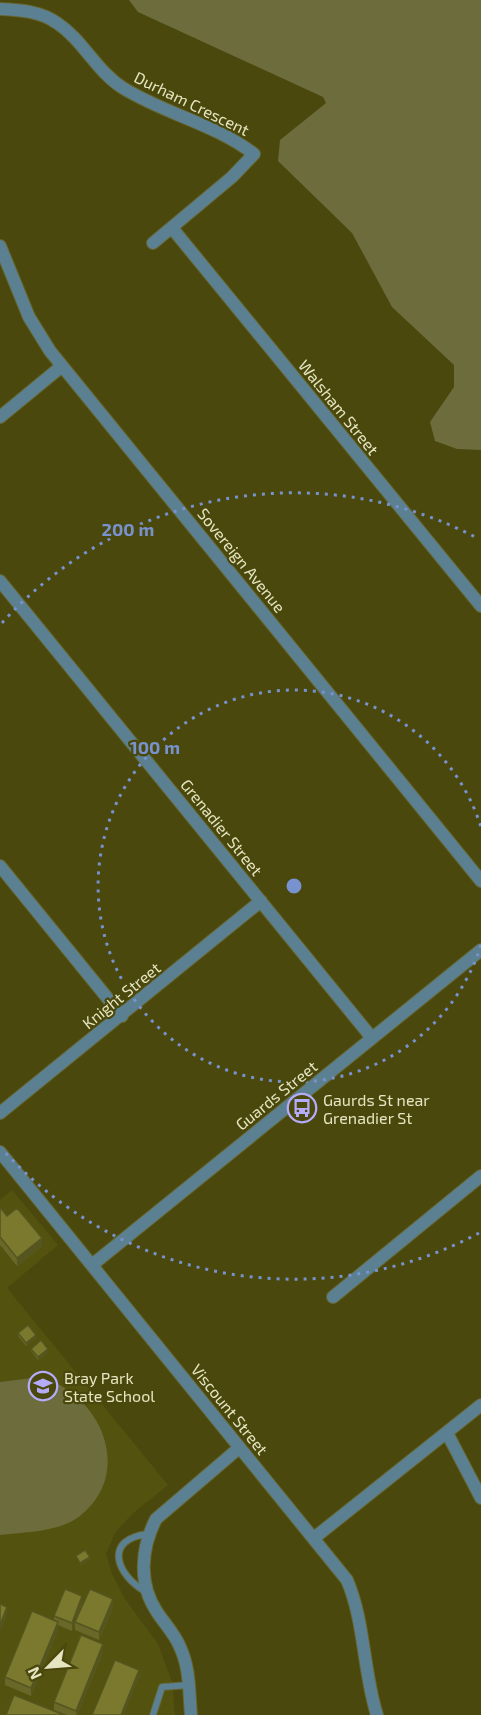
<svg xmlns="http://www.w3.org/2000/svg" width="481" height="1715" viewBox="0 0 481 1715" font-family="'Exo 2',sans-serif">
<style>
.built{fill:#53520e}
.green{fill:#6c6c3d}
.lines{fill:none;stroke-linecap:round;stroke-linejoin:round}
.service-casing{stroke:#66642d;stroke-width:8}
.minor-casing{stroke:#66642d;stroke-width:14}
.tertiary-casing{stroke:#66642d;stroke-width:14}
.service{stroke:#5b8091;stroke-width:6}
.minor{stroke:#5b8091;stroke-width:12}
.tertiary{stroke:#5b8091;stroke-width:12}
.wall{fill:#696828}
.shaded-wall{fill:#555520}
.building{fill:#7a792e;stroke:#555520;stroke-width:1.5}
.ring{fill:none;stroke:#7792ce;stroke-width:3;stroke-dasharray:3 6}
.labels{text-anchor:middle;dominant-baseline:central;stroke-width:4.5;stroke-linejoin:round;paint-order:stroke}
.street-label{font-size:16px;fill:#e5e5c1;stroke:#4a480c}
.poi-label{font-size:16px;fill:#e5e5c1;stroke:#4a480c;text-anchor:start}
.centre{fill:#7792ce;stroke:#4a480c;stroke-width:3}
.ring-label{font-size:18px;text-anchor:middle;font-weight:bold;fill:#7792ce;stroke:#4a480c;stroke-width:4.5;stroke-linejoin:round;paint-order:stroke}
</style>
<rect width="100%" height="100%" fill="#4a480c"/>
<!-- built -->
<path class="built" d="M12 1190 58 1245 7 1288 168 1485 132 1514 115 1533 106 1554 112 1574 125 1599 158 1644 172 1682 175 1715H0V1200Z"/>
<!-- green -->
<path class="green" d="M129 0H481V450L457 449 435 441 430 422 454 387V365L392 307 352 233 278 161 280 140 326 103 323 97 138 12Z
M40 1377C101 1394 135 1472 80 1516 60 1532 25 1532 0 1535V1382Z"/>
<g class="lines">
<!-- service casing -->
<g class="service-casing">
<path id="service" d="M146 1592C116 1575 103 1539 148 1534
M153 1715 162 1687 189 1685"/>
</g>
<!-- minor casing -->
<g class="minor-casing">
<path id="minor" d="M0 9C20 10 40 11 57 23 83 40 96 71 123 88 165 114 215 124 254 154L232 177 153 243
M172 228 481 606
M0 581 372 1038
M0 866 122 1016
M0 1113 261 901
M0 1152 347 1580C365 1622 363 1671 377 1715
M92 1265 481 950
M333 1297 481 1176
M447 1433 481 1498
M314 1538 481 1405
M191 1715C189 1692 190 1668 180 1647 175 1634 164 1623 157 1612 138 1584 141 1548 156 1519L239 1448"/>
</g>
<!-- tertiary casing -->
<g class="tertiary-casing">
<path id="tertiary" d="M0 246 29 317 50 351 481 881
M0 417 62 366"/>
</g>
<!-- service -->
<use href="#service" class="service"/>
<!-- minor -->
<use href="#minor" class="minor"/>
<!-- tertiary -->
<use href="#tertiary" class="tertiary"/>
</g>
<!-- wall -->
<path class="wall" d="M0 1207 7 1216 42 1246 17 1266 1 1246H0Z
M18 1333 36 1337 26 1346 18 1336Z
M31 1349 48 1352 38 1360 31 1351Z
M82 1604 72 1631 58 1625V1630L31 1696 5 1685V1677L54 1621V1616Z
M113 1607 99 1640 75 1630V1622Z
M103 1652 77 1715H67L54 1710V1702Z"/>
<!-- shaded-wall -->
<path class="shaded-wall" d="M42 1238V1246L17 1266V1258Z
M36 1335V1337L26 1346V1343Z
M48 1349V1352L38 1360V1357Z
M90 1557V1560L80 1566V1563Z
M82 1596V1604L72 1631V1623Z
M113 1599V1607L99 1640V1632Z
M7 1607V1615L0 1633V1625Z
M58 1622V1630L31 1696V1688Z
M103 1644V1652L77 1715H76V1711Z
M139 1670V1678L124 1715H121Z"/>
<!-- building -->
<path class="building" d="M0 1207 7 1216 17 1208 42 1238 17 1258 1 1238H0Z
M28 1325 36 1335 26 1343 18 1333Z
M41 1340 48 1349 38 1357 31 1349Z
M85 1550 90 1557 80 1563 76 1556Z
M65 1589 82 1596 72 1623 54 1616Z
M90 1589 113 1599 99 1632 75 1622Z
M0 1604 7 1607 0 1625Z
M32 1611 58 1622 31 1688 5 1677Z
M81 1635 103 1644 76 1711 54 1702Z
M115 1660 139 1670 121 1715H92Z
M14 1695 64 1715H6Z"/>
<!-- distance rings -->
<g class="ring">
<path d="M481 945A196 196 0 1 1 481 827"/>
<path d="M479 1233A393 393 0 0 1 2 1149M2 623A393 393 0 0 1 479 539"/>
</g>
<!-- icons -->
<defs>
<g id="bus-ring" transform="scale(1.5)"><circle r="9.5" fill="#4a480c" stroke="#b4acf9" stroke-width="1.5"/><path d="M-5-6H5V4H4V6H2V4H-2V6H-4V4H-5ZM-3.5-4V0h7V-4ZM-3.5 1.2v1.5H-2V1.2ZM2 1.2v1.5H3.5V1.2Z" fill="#b4acf9"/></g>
<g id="school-ring" transform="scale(1.5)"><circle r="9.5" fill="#4a480c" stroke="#b4acf9" stroke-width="1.5"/><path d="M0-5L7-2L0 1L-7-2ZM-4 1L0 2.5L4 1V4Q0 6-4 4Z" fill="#b4acf9"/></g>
</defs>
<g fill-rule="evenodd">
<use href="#bus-ring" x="302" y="1108"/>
<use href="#school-ring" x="43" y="1386"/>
</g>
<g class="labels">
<!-- street labels -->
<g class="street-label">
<text transform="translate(192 103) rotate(26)">Durham Crescent</text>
<text transform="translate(339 407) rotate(51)">Walsham Street</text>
<text transform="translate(242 560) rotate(51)">Sovereign Avenue</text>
<text transform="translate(222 827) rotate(51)">Grenadier Street</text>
<text transform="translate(121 995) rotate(-39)">Knight Street</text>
<text transform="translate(276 1095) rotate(-39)">Guards Street</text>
<text transform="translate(230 1409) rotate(51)">Viscount Street</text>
</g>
<!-- poi labels -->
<g class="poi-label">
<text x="323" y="1099">Gaurds St near<tspan x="323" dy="18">Grenadier St</tspan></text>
<text x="64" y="1377">Bray Park<tspan x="64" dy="18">State School</tspan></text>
</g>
</g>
<circle cx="294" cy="886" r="9" class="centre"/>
<g class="ring-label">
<text x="128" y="536">200 m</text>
<text x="155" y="754">100 m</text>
</g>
<!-- north arrow -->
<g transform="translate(48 1667) rotate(245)" stroke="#4a480c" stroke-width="4.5" paint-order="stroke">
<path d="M0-4.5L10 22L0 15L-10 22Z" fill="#e5e5c1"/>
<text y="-9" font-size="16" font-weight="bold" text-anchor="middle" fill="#e5e5c1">N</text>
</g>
</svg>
